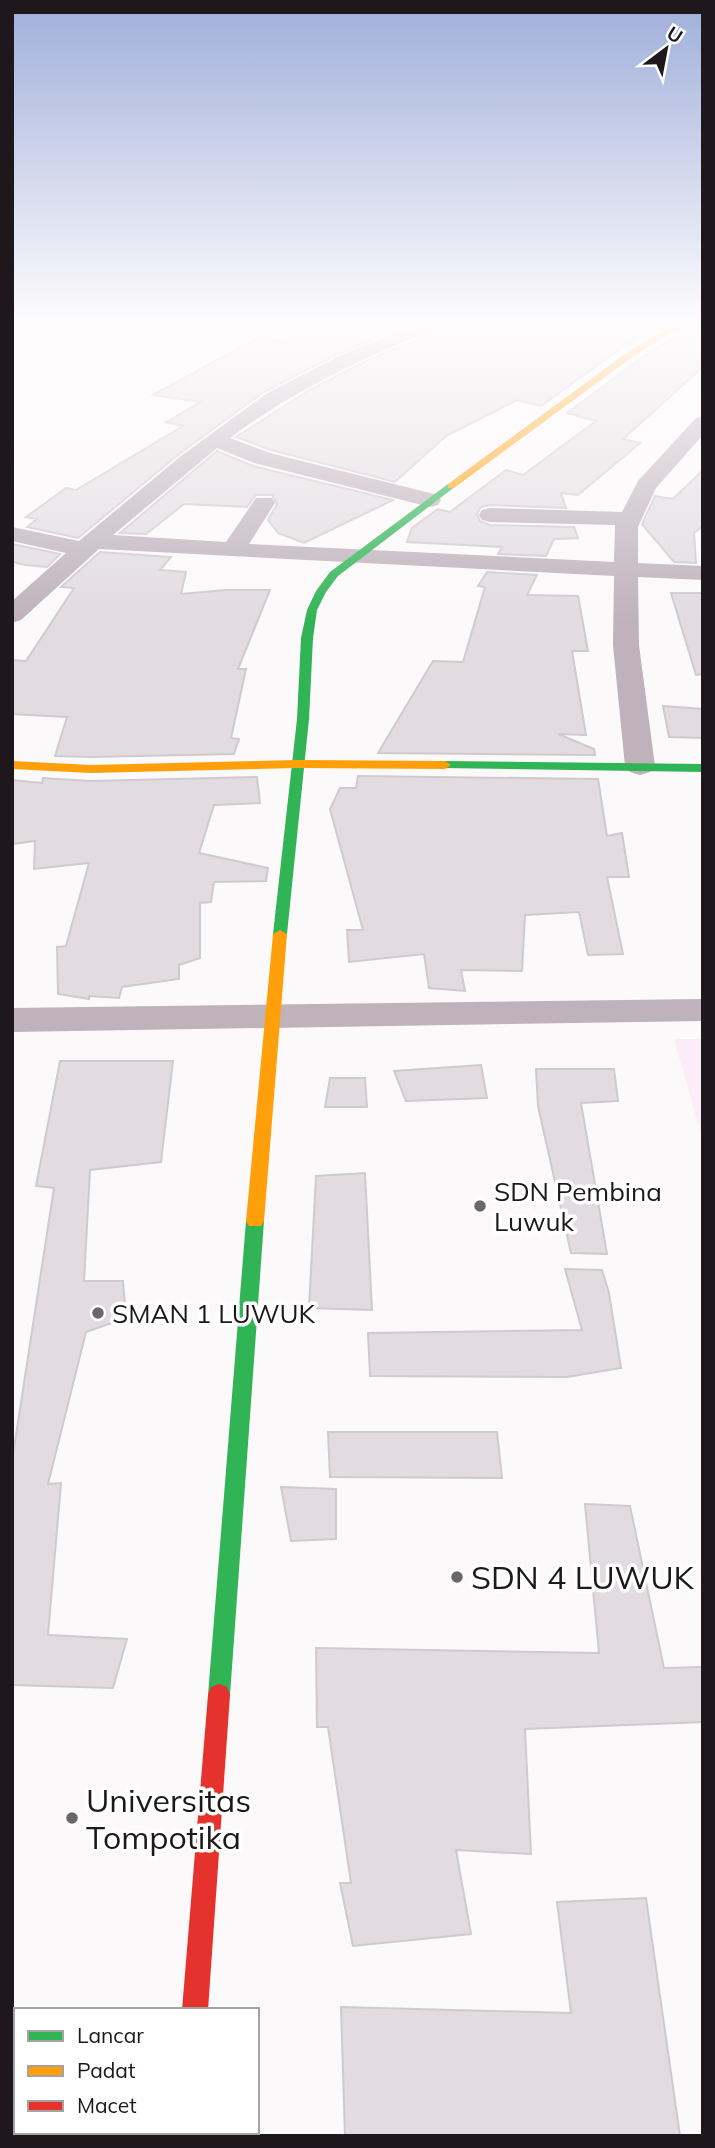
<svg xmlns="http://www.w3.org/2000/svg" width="715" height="2148" viewBox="0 0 715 2148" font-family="Mulish,sans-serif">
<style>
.green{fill:#fbecf7}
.building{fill:#e2dce0;stroke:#cfcacd;stroke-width:2}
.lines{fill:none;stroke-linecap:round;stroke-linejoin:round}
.street{fill:#bfb2bb;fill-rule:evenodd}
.fast{fill:#30b455;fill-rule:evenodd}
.slow{fill:#ff9f0a;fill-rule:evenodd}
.jam{fill:#e5322d;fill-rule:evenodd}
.poi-dot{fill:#6c666a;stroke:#fff;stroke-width:2.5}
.labels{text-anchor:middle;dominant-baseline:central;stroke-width:7;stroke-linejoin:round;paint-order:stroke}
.poi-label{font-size:26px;fill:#1e171c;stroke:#fff;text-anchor:start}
.near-poi-label{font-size:32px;fill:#1e171c;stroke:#fff;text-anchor:start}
</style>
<rect width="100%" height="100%" fill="#fcf9fb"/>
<!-- green -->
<path class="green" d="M674 1039H703V1140Z"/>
<!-- building -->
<path class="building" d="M291 320H419L336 355 264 392 179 454 78 538 27 527 37 519 26 517 66 488 76 490 183 426 166 422 201 402 153 395 261 336 289 343Z
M454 320H624L631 327 651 331 623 347 541 406 517 400 446 436 395 482 271 450 236 437 309 390 364 362 449 326Z
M700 320H703V367L623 439 640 443 578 495 561 493 566 508 490 505 481 507 477 514 480 521 490 525 574 527 578 538 554 539 546 556 498 554 502 547 407 542 412 528 438 509 450 512 506 470 523 475 596 421 567 413 640 359Z
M217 451 253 466 393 500 304 543 278 533 268 520 277 504 272 495H256L247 507 184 504 146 534 120 533Z
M703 470V526L694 533 696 563 674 562 642 524 655 496 673 499Z
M12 544 60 554 47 567 25 565 12 562Z
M100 552 171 557 160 570 186 572 181 594 226 590H270L238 669H246L231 738 239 739 234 754 91 757 55 756 67 717 12 714V660L26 661 74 588 61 587Z
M487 572 537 575 527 595 578 596 588 651H572L586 735 558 734 594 749 595 755 378 753 433 661 463 662 485 587 478 586Z
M671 593H703V674L696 675Z
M663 706 703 709V738L669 737Z
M358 776 598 779 607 836 622 833 629 877H607L623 954 588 955 579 912 525 915 522 971 461 970 465 991 429 988 424 954 349 962 347 930H363L330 809 340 788H356Z
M257 777 260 803 214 805 199 853 268 868 266 881 214 882 211 902 200 903V958L179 965V979L122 987 119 998 89 996V999L58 994 57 947 66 946 89 863 34 869 35 841 12 844V780L42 783 43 778 91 781Z
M60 1061H173L161 1162 90 1170 84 1281H123L126 1318 86 1332 48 1484 61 1483 48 1635 127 1639 113 1688 12 1685V1461L54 1188 36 1186Z
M481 1065 487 1098 406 1101 394 1071Z
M536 1069H614L618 1101 581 1103 607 1254 571 1253 538 1106Z
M330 1078H365L367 1107H325Z
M365 1173 372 1310 309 1308 316 1176Z
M565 1269 602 1270 609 1293 621 1368 567 1377 370 1376 368 1333 582 1330Z
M328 1432H497L502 1478 330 1477Z
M281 1487 336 1489V1539L291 1541Z
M585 1504 630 1506 664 1668 703 1667V1722L525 1729 531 1854 456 1850 471 1934 353 1946 340 1883H351L328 1727H317L316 1648 599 1653Z
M646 1898 680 2136H345L341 2007 571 2013 557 1902Z"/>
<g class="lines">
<!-- street -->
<path class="street" d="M426 320H451L448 324C371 354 297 388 230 438L270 453 438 495 441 500 438 505 430 507 254 463 217 448 113 535 226 542 256 498H272L275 503 249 544 614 562 615 525 490 522 482 520 479 515 482 510 490 508 622 512 638 481 696 418 703 416V435L656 488 638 527V563L703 566V580L638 577 639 645 655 766 650 772 640 775 630 772 625 766 613 645 614 576 99 549 21 620 12 623V601L66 553 12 541V527L79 541 181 456 266 394 337 357Z
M629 320H663L681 324 684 328 675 333 632 324Z
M703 999V1021L12 1032V1008Z
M153 2132H215L216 2136H152Z"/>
<!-- fast -->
<path class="fast" d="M448 484 456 486 338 576 326 592 317 610 313 638 309 719 287 934 285 937H275L273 934 297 719 301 638 307 610 316 591 330 572Z
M445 761 703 764V772L441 768V762Z
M255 1215 261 1216 264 1221 230 1695 227 1703 219 1706 211 1703 208 1695 246 1221 249 1216Z"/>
<!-- slow -->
<path class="slow" d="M683 320H693L635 355 454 488H448V484L629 351Z
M298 760 445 761 451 765 445 769 298 768 91 773 12 769V761L91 765Z
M280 930 287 934 264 1221 261 1226H249L246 1221 273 934Z"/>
<!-- jam -->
<path class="jam" d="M219 1684 227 1687 230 1695 208 2010H182L208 1695 211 1687Z"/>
</g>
<!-- sky -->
<linearGradient id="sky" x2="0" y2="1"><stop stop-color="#9faeda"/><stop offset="0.52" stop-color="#fefcfd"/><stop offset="1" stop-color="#fefcfd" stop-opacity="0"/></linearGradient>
<rect width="715" height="621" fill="url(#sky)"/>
<!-- markers -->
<g class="poi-dot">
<circle cx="480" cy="1206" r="7"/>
<circle cx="98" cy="1313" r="7"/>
<circle cx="457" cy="1577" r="7"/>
<circle cx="72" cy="1818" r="7"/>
</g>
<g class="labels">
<!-- poi labels -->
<g class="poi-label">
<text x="494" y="1191">SDN Pembina<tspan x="494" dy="30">Luwuk</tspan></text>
<text x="112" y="1313">SMAN 1 LUWUK</text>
</g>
<!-- near-poi labels -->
<g class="near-poi-label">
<text x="471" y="1577">SDN 4 LUWUK</text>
<text x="86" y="1800">Universitas<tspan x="86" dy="37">Tompotika</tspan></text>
</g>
</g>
<!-- border -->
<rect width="715" height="2148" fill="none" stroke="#1e171c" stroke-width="28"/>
<!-- legend -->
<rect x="14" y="2008" width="245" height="126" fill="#ffffff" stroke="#a5a2a4" stroke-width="2"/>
<rect x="28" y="2031" width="35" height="10" fill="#30b455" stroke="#a5a2a4" stroke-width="2"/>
<text x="77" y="2043" font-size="21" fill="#1e171c">Lancar</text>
<rect x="28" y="2066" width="35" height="10" fill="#ff9f0a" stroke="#a5a2a4" stroke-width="2"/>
<text x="77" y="2078" font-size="21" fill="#1e171c">Padat</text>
<rect x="28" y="2101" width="35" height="10" fill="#e5322d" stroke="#a5a2a4" stroke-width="2"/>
<text x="77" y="2113" font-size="21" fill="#1e171c">Macet</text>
<!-- north arrow -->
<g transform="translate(666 49) rotate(32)" stroke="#ffffff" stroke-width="5" paint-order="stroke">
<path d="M0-5L12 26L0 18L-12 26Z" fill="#1e171c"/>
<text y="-10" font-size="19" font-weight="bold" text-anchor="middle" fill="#1e171c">U</text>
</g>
</svg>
